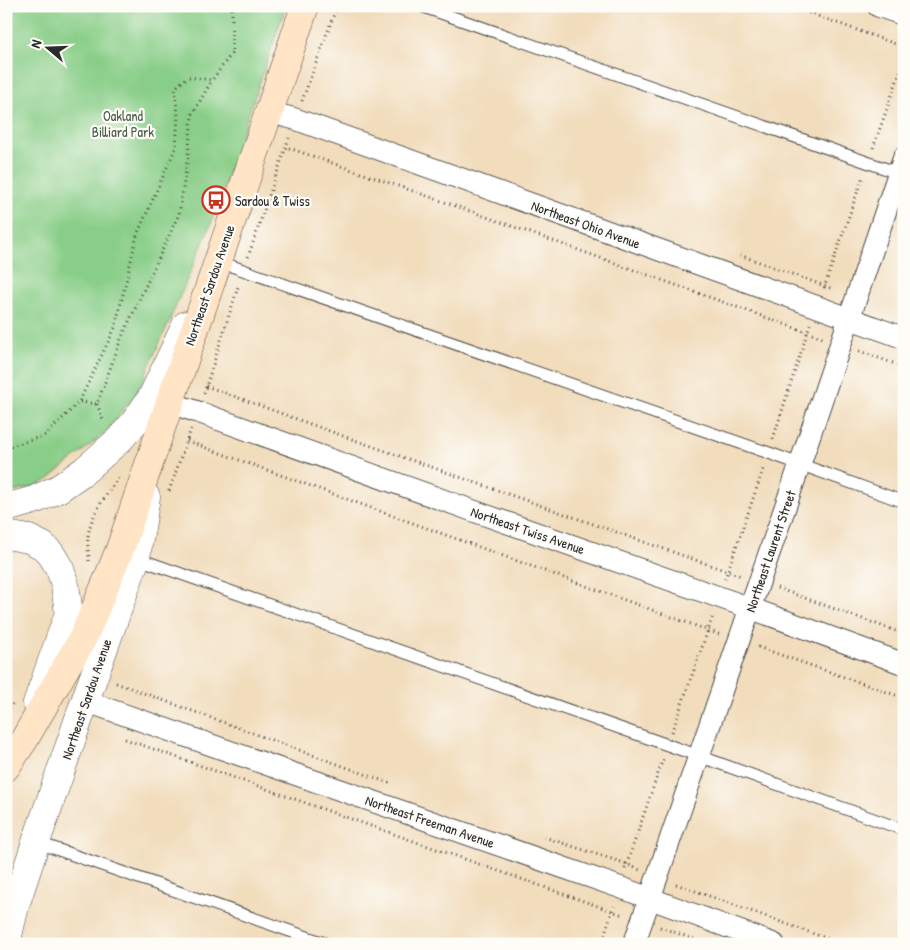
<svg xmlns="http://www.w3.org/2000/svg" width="910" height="950" viewBox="0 0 910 950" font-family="'Patrick Hand',sans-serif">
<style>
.green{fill:#89ce88;stroke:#5a7c5a}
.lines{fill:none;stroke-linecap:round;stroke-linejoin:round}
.service-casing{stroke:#494641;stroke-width:13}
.minor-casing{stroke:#494641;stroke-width:23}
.tertiary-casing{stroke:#494641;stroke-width:29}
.secondary-casing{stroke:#494641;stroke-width:29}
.path{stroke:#494641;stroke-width:3;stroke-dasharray:1 4;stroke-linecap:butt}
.service{stroke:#fff;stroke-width:11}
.minor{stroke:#fff;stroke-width:21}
.tertiary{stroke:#fff;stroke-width:28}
.secondary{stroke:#ffe4c6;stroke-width:28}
.labels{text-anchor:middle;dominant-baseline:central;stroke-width:4.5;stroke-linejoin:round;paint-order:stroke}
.park-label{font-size:14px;fill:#475c47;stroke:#fdfcf7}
.poi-label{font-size:14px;fill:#2b2b2b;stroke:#fdfcf7;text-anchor:start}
.street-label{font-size:14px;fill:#2b2b2b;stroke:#fdfcf7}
</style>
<rect width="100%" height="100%" fill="#fdfcf7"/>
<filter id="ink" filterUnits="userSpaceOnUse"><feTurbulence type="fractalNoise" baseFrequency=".02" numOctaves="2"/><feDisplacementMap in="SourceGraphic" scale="10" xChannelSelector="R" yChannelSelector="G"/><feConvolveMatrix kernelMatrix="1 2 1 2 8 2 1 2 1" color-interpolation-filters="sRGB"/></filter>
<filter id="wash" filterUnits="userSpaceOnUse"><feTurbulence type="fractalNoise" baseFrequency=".0096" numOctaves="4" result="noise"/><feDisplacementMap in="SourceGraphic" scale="20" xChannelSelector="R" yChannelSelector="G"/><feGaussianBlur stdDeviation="1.12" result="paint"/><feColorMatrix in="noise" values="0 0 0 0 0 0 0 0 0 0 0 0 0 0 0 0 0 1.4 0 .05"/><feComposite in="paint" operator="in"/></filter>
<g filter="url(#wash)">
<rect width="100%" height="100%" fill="#f1dcbb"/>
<!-- green -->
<path class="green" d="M6 6H286L211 224 169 322 138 391 105 433 49 479 33 487 6 494Z"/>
</g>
<g filter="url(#ink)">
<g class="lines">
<!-- service casing -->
<g class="service-casing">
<path id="service" d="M421 6 901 174
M217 261 769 453 904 502
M136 558 699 756 904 830
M36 842 327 944"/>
</g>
<!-- minor casing -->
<g class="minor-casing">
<path id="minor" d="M878 6 904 15
M269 112 295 119 904 338
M155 398 198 412 468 509 750 608 904 664
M85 701 619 887 774 944
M634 944 800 464 904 157"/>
</g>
<!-- tertiary casing -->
<g class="tertiary-casing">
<path id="tertiary" d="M6 508 34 500 58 489 84 471 120 439 134 423 152 397 186 325
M6 535 29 539 43 546 51 554 60 569 65 585 69 613 37 703
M6 944 15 906 36 842 85 701 136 558 146 497"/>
</g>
<!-- secondary casing -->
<g class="secondary-casing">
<path id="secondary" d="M6 767 24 740 84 636 120 549 305 6"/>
</g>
<!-- path -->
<path class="path" d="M790 6 904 47
M302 101 337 6
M289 148 456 206 823 338
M873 148 904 61
M740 255 833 289
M248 257 289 138
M824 288 863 176
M859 351 904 367
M206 386 346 437 741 576
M204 393 239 284
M80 402 97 404 121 339 179 214 188 156 192 115 212 80
M97 404 104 422
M773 439 810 324
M187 441 721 635
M6 448 46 435 79 402 115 328 137 235 176 147 178 116 175 88 188 77 212 80 232 53V6
M169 491 191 429
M89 561C89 554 87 545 88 537 90 515 106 496 118 478
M725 579 764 467
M777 588 904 634
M758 647 904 698
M116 683 392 784
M6 713 14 701
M672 732 713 616
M125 739 623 915
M544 837 627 864 640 870
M625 869 663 759
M676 884 842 944
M660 927 707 944
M601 944 614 906"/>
<!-- service -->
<use href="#service" class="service"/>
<!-- minor -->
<use href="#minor" class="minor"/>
<!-- tertiary -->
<use href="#tertiary" class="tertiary"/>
<!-- secondary -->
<use href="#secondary" class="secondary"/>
</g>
</g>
<!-- icons -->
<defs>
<g id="bus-ring" transform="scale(1.4375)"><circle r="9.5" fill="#fdfcf7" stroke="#c8321e" stroke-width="1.5"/><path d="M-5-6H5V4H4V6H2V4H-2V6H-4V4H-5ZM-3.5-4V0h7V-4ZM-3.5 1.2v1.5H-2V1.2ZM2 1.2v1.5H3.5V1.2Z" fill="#c8321e"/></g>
</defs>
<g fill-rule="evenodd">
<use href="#bus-ring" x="216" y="200"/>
</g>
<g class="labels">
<!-- park labels -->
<g class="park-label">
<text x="123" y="115">Oakland<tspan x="123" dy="16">Billiard Park</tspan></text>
</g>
<!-- poi labels -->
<g class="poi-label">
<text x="235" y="200">Sardou &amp; Twiss</text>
</g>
<!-- street labels -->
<g class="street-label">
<text transform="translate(586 224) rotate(20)">Northeast Ohio Avenue</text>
<text transform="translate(209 285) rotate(-71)">Northeast Sardou Avenue</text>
<text transform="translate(528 530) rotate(19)">Northeast Twiss Avenue</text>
<text transform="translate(770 551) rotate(-71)">Northeast Laurent Street</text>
<text transform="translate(86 699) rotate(-71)">Northeast Sardou Avenue</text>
<text transform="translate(430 821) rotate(19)">Northeast Freeman Avenue</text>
</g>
</g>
<!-- margin -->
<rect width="910" height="950" fill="none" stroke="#fdfcf7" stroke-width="25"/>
<!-- north arrow -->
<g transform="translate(48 48) rotate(289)" stroke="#fdfcf7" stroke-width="4" paint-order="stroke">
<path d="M0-4L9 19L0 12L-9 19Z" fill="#2b2b2b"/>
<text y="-8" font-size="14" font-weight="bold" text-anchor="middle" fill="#2b2b2b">N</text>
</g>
</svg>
